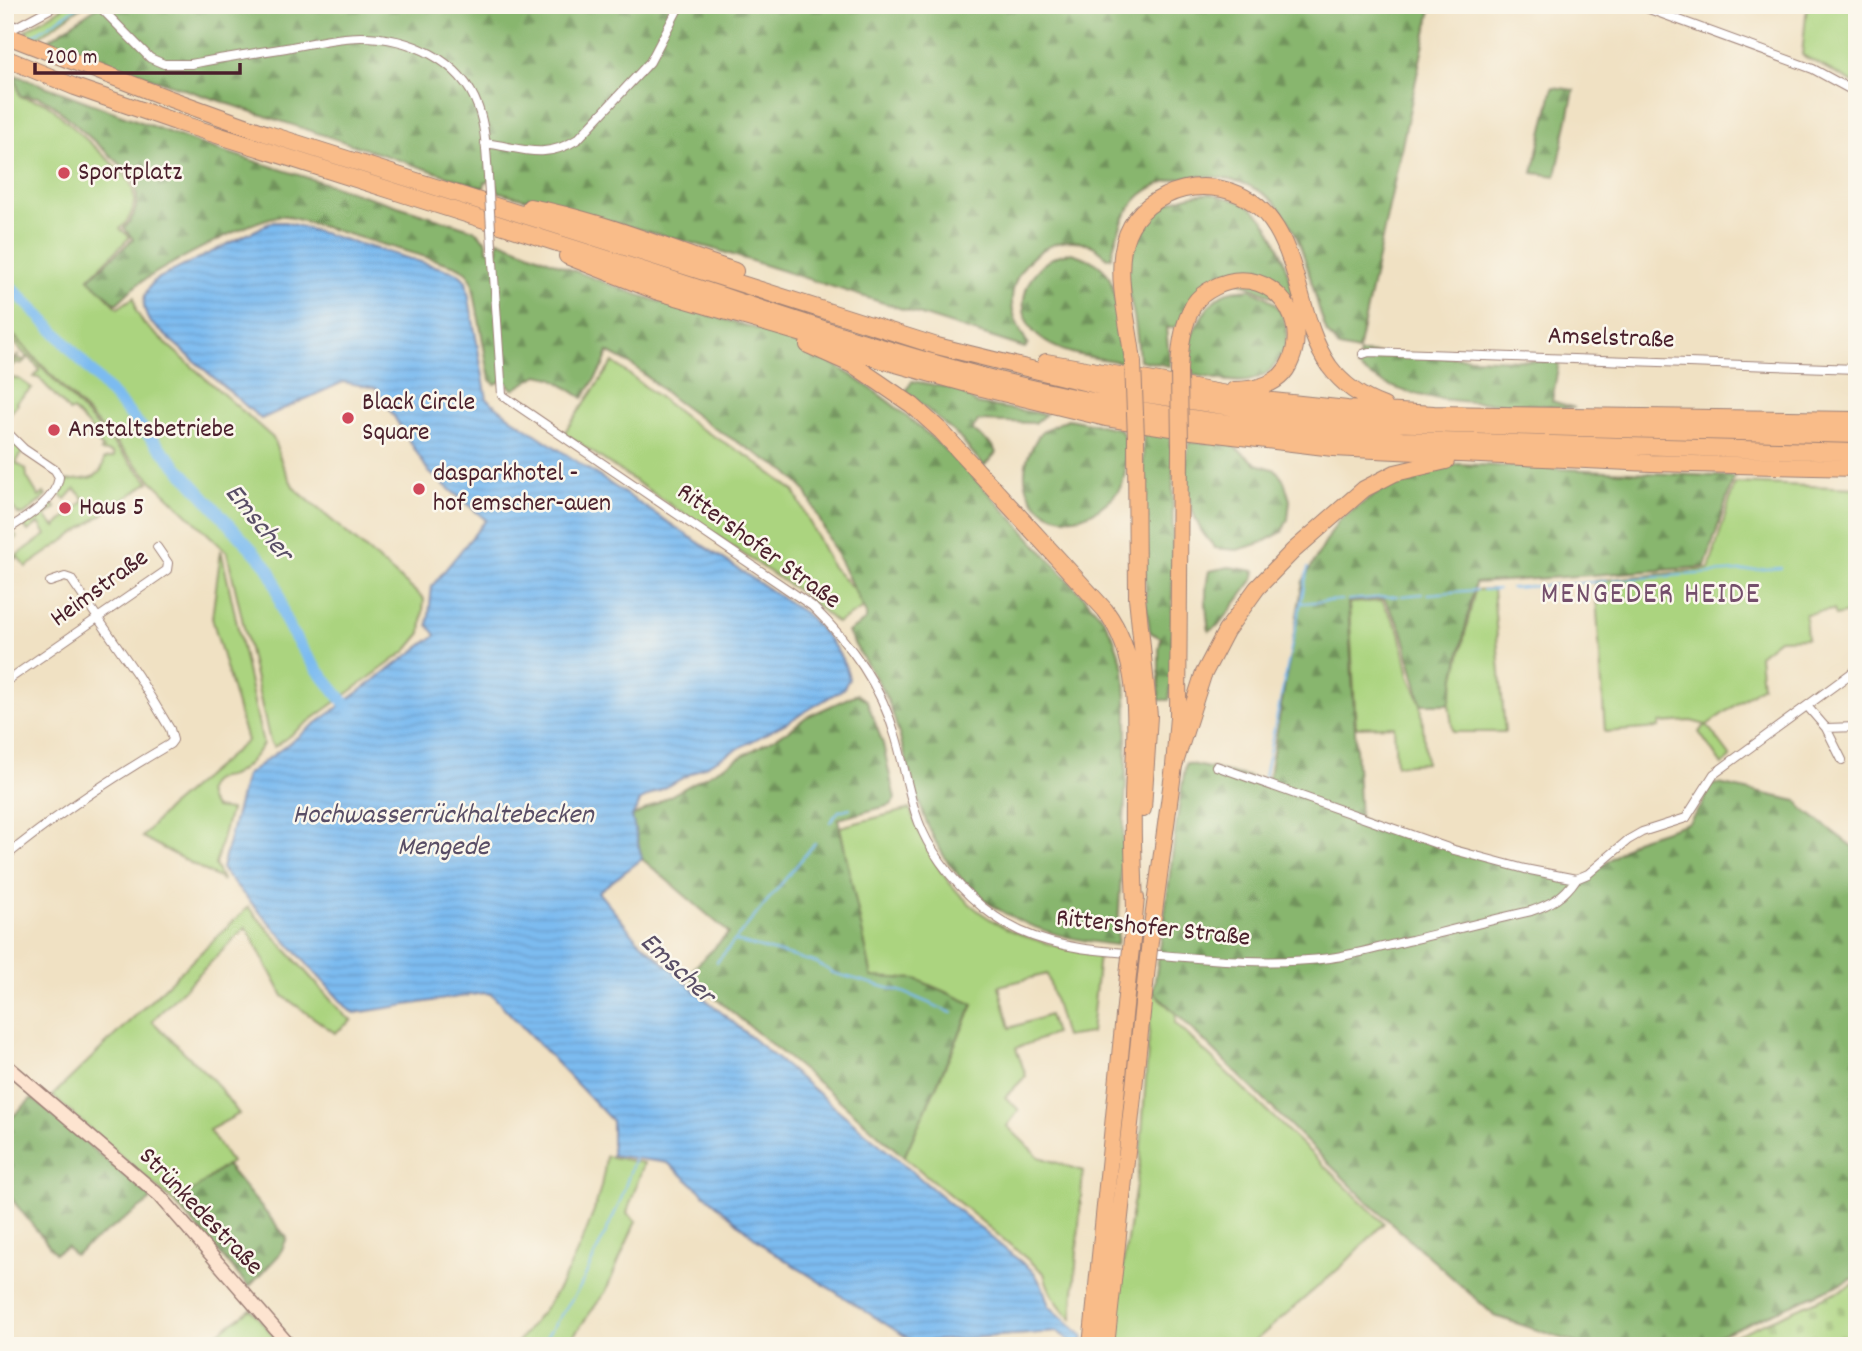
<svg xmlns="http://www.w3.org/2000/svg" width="1862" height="1351" viewBox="0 0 1862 1351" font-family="Dekko,sans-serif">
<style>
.green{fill:#abd47f;stroke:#7a7a55;stroke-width:2}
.forest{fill:url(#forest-firs);stroke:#696a4c;stroke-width:2}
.cemetery{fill:url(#cemetery-stones);stroke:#7a7a55;stroke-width:2}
.water{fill:url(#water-rules);stroke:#636d8e;stroke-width:2}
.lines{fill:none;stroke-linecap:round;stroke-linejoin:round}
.stream{stroke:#7cbbf0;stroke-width:2}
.river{stroke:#7cbbf0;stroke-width:12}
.street-casing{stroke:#9d8077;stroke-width:10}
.secondary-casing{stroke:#9d8077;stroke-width:15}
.highway-casing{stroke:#9d8077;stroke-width:18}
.street{stroke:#fff;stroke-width:8}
.secondary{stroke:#fde4d0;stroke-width:12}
.highway{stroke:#f9bc89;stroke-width:16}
.street-bridge-casing{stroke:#9d8077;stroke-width:10;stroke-linecap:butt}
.highway-bridge-casing{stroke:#9d8077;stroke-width:18;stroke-linecap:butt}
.street-bridge{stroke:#fff;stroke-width:8}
.highway-bridge{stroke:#f9bc89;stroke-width:16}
.poi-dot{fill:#d1495b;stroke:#fbf7ec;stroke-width:2.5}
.labels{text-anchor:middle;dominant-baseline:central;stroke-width:5;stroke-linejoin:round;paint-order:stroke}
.poi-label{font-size:26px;fill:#4a1f2b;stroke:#fbf7ec;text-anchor:start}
.street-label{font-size:26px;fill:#4a1f2b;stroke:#fbf7ec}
.water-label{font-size:28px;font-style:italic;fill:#594e66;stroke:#fbf7ec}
.quarter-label{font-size:30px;letter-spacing:2px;fill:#744f6c;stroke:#fbf7ec}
</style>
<defs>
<pattern id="forest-firs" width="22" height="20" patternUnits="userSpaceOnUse" patternTransform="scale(1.75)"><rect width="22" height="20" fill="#88b66e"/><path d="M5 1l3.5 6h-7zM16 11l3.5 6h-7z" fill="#71935b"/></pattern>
<pattern id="cemetery-stones" width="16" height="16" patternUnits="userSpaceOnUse" patternTransform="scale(1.75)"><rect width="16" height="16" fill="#abd47f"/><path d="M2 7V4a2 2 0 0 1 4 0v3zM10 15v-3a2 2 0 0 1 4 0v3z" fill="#95b66e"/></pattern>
<pattern id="water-rules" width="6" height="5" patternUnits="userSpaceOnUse" patternTransform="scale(1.75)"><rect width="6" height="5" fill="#7cbbf0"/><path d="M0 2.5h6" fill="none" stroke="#6da0ce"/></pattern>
</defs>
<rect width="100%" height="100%" fill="#fbf7ec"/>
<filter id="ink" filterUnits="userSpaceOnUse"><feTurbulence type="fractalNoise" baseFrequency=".0143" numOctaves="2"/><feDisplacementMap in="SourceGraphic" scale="14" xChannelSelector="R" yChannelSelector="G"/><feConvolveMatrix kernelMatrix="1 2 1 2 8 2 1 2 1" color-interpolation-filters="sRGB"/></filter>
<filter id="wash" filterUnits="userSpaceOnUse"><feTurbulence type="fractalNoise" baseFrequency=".00686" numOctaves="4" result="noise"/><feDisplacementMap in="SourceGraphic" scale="28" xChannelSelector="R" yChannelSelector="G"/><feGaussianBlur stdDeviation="1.57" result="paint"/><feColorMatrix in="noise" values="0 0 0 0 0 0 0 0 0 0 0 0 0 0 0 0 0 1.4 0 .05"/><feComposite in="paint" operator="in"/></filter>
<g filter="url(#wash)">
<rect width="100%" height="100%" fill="#f0e1c3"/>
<!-- green -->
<path class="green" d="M67 5H84L37 38 25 31Z
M1807 5H1857V85L1802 55Z
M5 71 15 75 20 96C30 101 38 99 48 104L126 176C139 194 136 214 120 229L130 237 89 278 118 308 134 297 136 311 144 324 273 438 283 466 294 488 424 599 421 633 406 651 274 747 270 742 227 552 152 481 5 326Z
M5 327 149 482 26 567 18 557 5 566V536L13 531 17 538 6 545 14 557 46 535 39 523 28 531 23 524 50 502 56 508 45 516 55 527 85 500 75 489 65 500 58 492 65 481C82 478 103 482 104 459L114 457 113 453 101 451 103 448 91 435 94 432 73 410 70 412 39 378 34 377 40 370 29 357 21 364 19 362 12 366 10 363 11 367 5 369V360L7 363 20 354 11 363 20 358 23 361 27 357 5 332Z
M613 362 698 427 749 457 794 491 832 567 869 605 837 623 801 593 564 433Z
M5 377 19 379 32 388 16 402 18 404 5 419Z
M5 435 23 451 16 463 26 469 27 477 39 497 44 493 46 496 24 515 18 514 5 497Z
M1735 483 1857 488V611L1835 616 1833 610 1805 614 1807 638 1779 639 1759 655 1762 686 1707 725 1731 757 1722 765 1699 732 1706 725 1691 721 1660 723 1659 728 1605 732 1595 581 1709 569Z
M221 550 263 744C256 756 244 770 231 776 226 778 220 777 215 780 203 787 207 800 215 808L230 810 215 865 222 880 142 837 167 809 247 741 212 618Z
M1493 589 1505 732H1453L1449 704 1475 590Z
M1382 601 1400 632 1409 676 1421 704 1426 763 1396 765 1394 726 1356 727 1349 603Z
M910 809C946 906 998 939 1099 954L1091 1033 1065 1037 1047 974 999 986 1010 1028 1049 1015 1055 1034 1016 1048 1026 1076 1005 1097 1019 1110 1007 1126 1039 1157 1083 1171 1072 1319C1058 1306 1048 1292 1044 1273L904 1157 973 1005 916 979 872 978 840 827Z
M248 907 345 1016 352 1020 335 1033 283 996 246 927 152 1021 215 1082 239 1114 209 1130 231 1162 176 1204 52 1096Z
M1152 991 1176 1014 1175 1023 1384 1223 1342 1266 1249 1346H1113L1120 1283 1140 1161Z
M606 1156 644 1163 627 1213 636 1221 606 1291 566 1346H515C529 1327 546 1309 558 1289 580 1250 602 1201 606 1156Z
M251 1309 282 1346H200Z"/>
<!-- forest -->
<path class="forest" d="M100 5H1432L1358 351 1339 347 1327 333C1311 292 1306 236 1276 204 1246 172 1175 166 1141 195 1124 210 1116 235 1111 257L1107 258C1076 219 1014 253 1012 298 1011 315 1020 330 1028 344L1025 348 714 249 499 192 494 180 485 182 484 188 44 43Z
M15 75 200 144 474 230 487 242V250H498V240C549 260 599 282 651 299 700 315 757 324 802 347 924 407 1012 520 1103 618L1114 639 1124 668 1127 712 1126 784 1117 945C1035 937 964 908 929 828 912 789 904 746 890 706 880 679 860 658 848 632L866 620V614L805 490 787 472 709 425 672 398 634 366 608 352 603 366 583 398 552 378 538 375 513 390 504 380 495 384 490 380 472 281 467 272 456 266 286 216C263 212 164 267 141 282 132 288 124 297 116 304L89 279 133 239 124 228C140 213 140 191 130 173L50 102 38 97 20 96Z
M1553 87 1574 90 1556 176 1533 173Z
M1210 193C1222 197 1236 199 1247 205 1278 223 1288 275 1297 307L1227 276 1179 324 1173 328H1166L1170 366 1139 360C1138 345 1137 331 1134 316 1131 300 1124 280 1126 263 1131 219 1169 195 1210 193Z
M1071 253C1085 257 1099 262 1108 275 1116 287 1120 339 1123 357L1121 362C1093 357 1063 356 1039 337 1006 310 1031 255 1071 253Z
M1250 289C1264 295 1277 302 1283 317 1294 344 1277 375 1248 381 1232 384 1210 377 1194 375 1191 372 1188 369 1187 366 1181 346 1206 303 1223 294 1230 290 1242 290 1250 289Z
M1360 353 1559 362 1552 401 1575 408C1559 408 1542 405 1526 404 1468 402 1406 404 1357 367Z
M912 381 957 389 977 404 1046 414 1035 423 978 421 972 430 993 446 996 453 984 466 958 436 906 391Z
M1068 419 1120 429C1128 439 1125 457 1125 470 1124 485 1118 493 1107 502 1061 544 1005 497 1032 448 1034 444 1037 437 1040 434 1046 428 1060 423 1068 419Z
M1144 432 1170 436V446H1173L1172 676 1169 700H1159V649L1161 638 1150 632 1146 604 1143 445Z
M1189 442 1231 444 1257 464 1276 470 1284 481 1290 500 1288 519 1282 532 1261 543 1237 550 1215 548C1211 542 1205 537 1201 530 1187 506 1183 469 1189 442Z
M1458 464 1734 477 1705 567 1475 583 1449 704H1421L1402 630 1384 599 1348 602 1360 820 1519 869 1582 882 1635 840 1688 823 1702 805 1710 785 1719 784 1797 801 1803 809 1857 850V1277L1694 1346H1585L1495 1316 1368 1202 1153 991C1167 916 1172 839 1186 763L1268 781 1303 581 1338 521 1399 478Z
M1229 567 1255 571 1253 580 1220 624 1209 631C1206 611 1204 591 1209 571Z
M857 694 867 701 883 744 895 799 891 805 838 819 872 977 916 979 973 1004 904 1157 838 1099 687 975 729 933 642 859 632 817 791 729 806 717Z
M32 1098 150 1197V1201L74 1255 67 1247 55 1253 5 1191V1124Z
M226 1165 287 1238 280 1254 249 1287 176 1204Z"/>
<!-- cemetery -->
<path class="cemetery" d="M1857 1283V1346H1732L1729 1338Z"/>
<!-- water -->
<path class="water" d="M272 222H285L458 273 466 281 487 399 510 417 806 614C822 630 846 656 849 679L843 689 788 722 641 800 632 817 642 859 598 892 637 939 698 993 1006 1250 1034 1272 1043 1288 1049 1306 1083 1336 1081 1346H1077L1058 1332 915 1342 906 1337 768 1249 668 1163 612 1155V1121L491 994 484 993 355 1013 350 1011 226 875 222 868 246 775 436 635 428 625 432 586 486 520 429 472 376 388 343 382 261 419 149 321C140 304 143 293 155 280Z"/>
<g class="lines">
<!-- stream -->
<path class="stream" d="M31 37 80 5
M1613 580 1781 568
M1511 588 1608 581
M1483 590 1498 589
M1428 594 1477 590
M1402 596 1422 594
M1348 600 1398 596
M1301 603 1342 600
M1264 777 1308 568
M830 822 839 811 850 808
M735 941 817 963 833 973 903 992 952 1013
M717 962 815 843
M540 1346 580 1287 620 1202 635 1157"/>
<!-- river -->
<path class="river" d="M5 281 60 337 266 565C279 581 278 602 286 621 302 654 330 685 353 713"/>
</g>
</g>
<g filter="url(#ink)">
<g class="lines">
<!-- street casing -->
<g class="street-casing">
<path id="street" d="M98 5 150 58 164 64H191C222 58 254 53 286 48 310 44 336 37 361 37 408 37 461 59 478 107 486 129 486 152 488 176
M1638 5 1813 69 1857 93
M5 21 16 27 57 5
M485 143C522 148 543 161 578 139L650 62 680 5
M492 247 502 395 812 606C851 644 881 685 896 738 907 775 911 816 932 849 953 883 984 914 1020 931 1064 951 1113 952 1160 955 1217 960 1273 965 1330 958 1358 954 1385 946 1412 940 1452 930 1491 920 1531 911 1551 904 1564 897 1576 879
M1363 354 1369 352 1857 369
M5 430 24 449 55 470 59 477C56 501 24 519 5 531
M5 682 167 570 168 563 157 547
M1807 706 1826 728 1857 727
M1826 728 1842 760
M1216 766 1454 850 1525 869 1576 879 1588 874 1628 840 1642 832 1686 818 1714 774 1857 669
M5 857C57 814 112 778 170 744L173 740 170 729 138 676 71 579 65 577 50 582"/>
</g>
<!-- secondary casing -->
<g class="secondary-casing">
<path id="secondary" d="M5 1064 160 1196 290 1346"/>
</g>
<!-- highway casing -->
<g class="highway-casing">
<path id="highway" d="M5 35 165 97 265 133 937 346 1112 389 1263 412 1376 423 1857 435
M5 58 75 87 176 122C328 171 481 218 633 267 750 304 867 346 986 377 1123 412 1262 431 1402 440L1857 452
M530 207C601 220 667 249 735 271
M567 256 656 291 810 336 878 359 982 388 1106 418 1192 431 1333 448 1651 463 1857 468
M808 345 855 366 912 405 941 431 1105 610C1146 665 1134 737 1133 801 1132 837 1134 873 1135 908
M1046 362 1255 399 1347 409 1434 414 1857 420
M1133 363C1128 306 1096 228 1165 196 1183 187 1202 185 1222 189 1304 207 1290 310 1329 366 1343 385 1362 398 1384 406
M1179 371C1180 348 1182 325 1194 304 1199 296 1207 291 1215 287 1263 262 1311 311 1291 360 1282 384 1257 390 1234 390
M1136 438 1137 597 1149 716 1143 809
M1174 766 1203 675 1226 631 1257 588 1293 551 1364 489 1395 473 1446 461
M1132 940 1136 898
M1150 941 1174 766 1178 717 1180 446
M1091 1346 1129 966
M1106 1346 1147 967"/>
</g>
<!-- street -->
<use href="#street" class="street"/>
<!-- secondary -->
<use href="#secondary" class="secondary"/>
<!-- highway -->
<use href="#highway" class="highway"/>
<!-- street-bridge casing -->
<g class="street-bridge-casing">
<path id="street-bridge" d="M488 176 492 247"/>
</g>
<!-- highway-bridge casing -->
<g class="highway-bridge-casing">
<path id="highway-bridge" d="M1133 363 1136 438
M1179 371 1180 446
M1129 966 1132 940
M1147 967 1150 941"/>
</g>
<!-- street-bridge -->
<use href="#street-bridge" class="street-bridge"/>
<!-- highway-bridge -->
<use href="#highway-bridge" class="highway-bridge"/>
</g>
</g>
<!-- markers -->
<g class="poi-dot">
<circle cx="64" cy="173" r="7"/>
<circle cx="348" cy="418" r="7"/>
<circle cx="54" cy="430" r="7"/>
<circle cx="419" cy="489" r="7"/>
<circle cx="65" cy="508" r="7"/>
</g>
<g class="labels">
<!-- poi labels -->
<g class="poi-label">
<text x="78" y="173">Sportplatz</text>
<text x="362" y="403">Black Circle<tspan x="362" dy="30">Square</tspan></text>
<text x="68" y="430">Anstaltsbetriebe</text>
<text x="433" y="474">dasparkhotel -<tspan x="433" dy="30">hof emscher-auen</tspan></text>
<text x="79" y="508">Haus 5</text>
</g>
<!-- street labels -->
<g class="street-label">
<text transform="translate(1611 339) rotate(2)">Amselstraße</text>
<text transform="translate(758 547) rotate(36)">Rittershofer Straße</text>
<text transform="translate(100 589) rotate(-36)">Heimstraße</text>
<text transform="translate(1153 929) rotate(6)">Rittershofer Straße</text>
<text transform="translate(200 1212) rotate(46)">Strünkedestraße</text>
</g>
<!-- water labels -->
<g class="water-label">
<text transform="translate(257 524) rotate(51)">Emscher</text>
<text x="443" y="817">Hochwasserrückhaltebecken<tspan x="443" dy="32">Mengede</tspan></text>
<text transform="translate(676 970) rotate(43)">Emscher</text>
</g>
<!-- quarter labels -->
<g class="quarter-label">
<text x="1651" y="596">MENGEDER HEIDE</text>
</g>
</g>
<!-- margin -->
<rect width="1862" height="1351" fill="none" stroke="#fbf7ec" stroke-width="28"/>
<!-- scale -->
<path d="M35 63v10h205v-10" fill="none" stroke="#4a1f2b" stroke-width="3.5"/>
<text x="46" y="63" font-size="21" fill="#4a1f2b" stroke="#fbf7ec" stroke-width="5" paint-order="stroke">200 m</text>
</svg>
